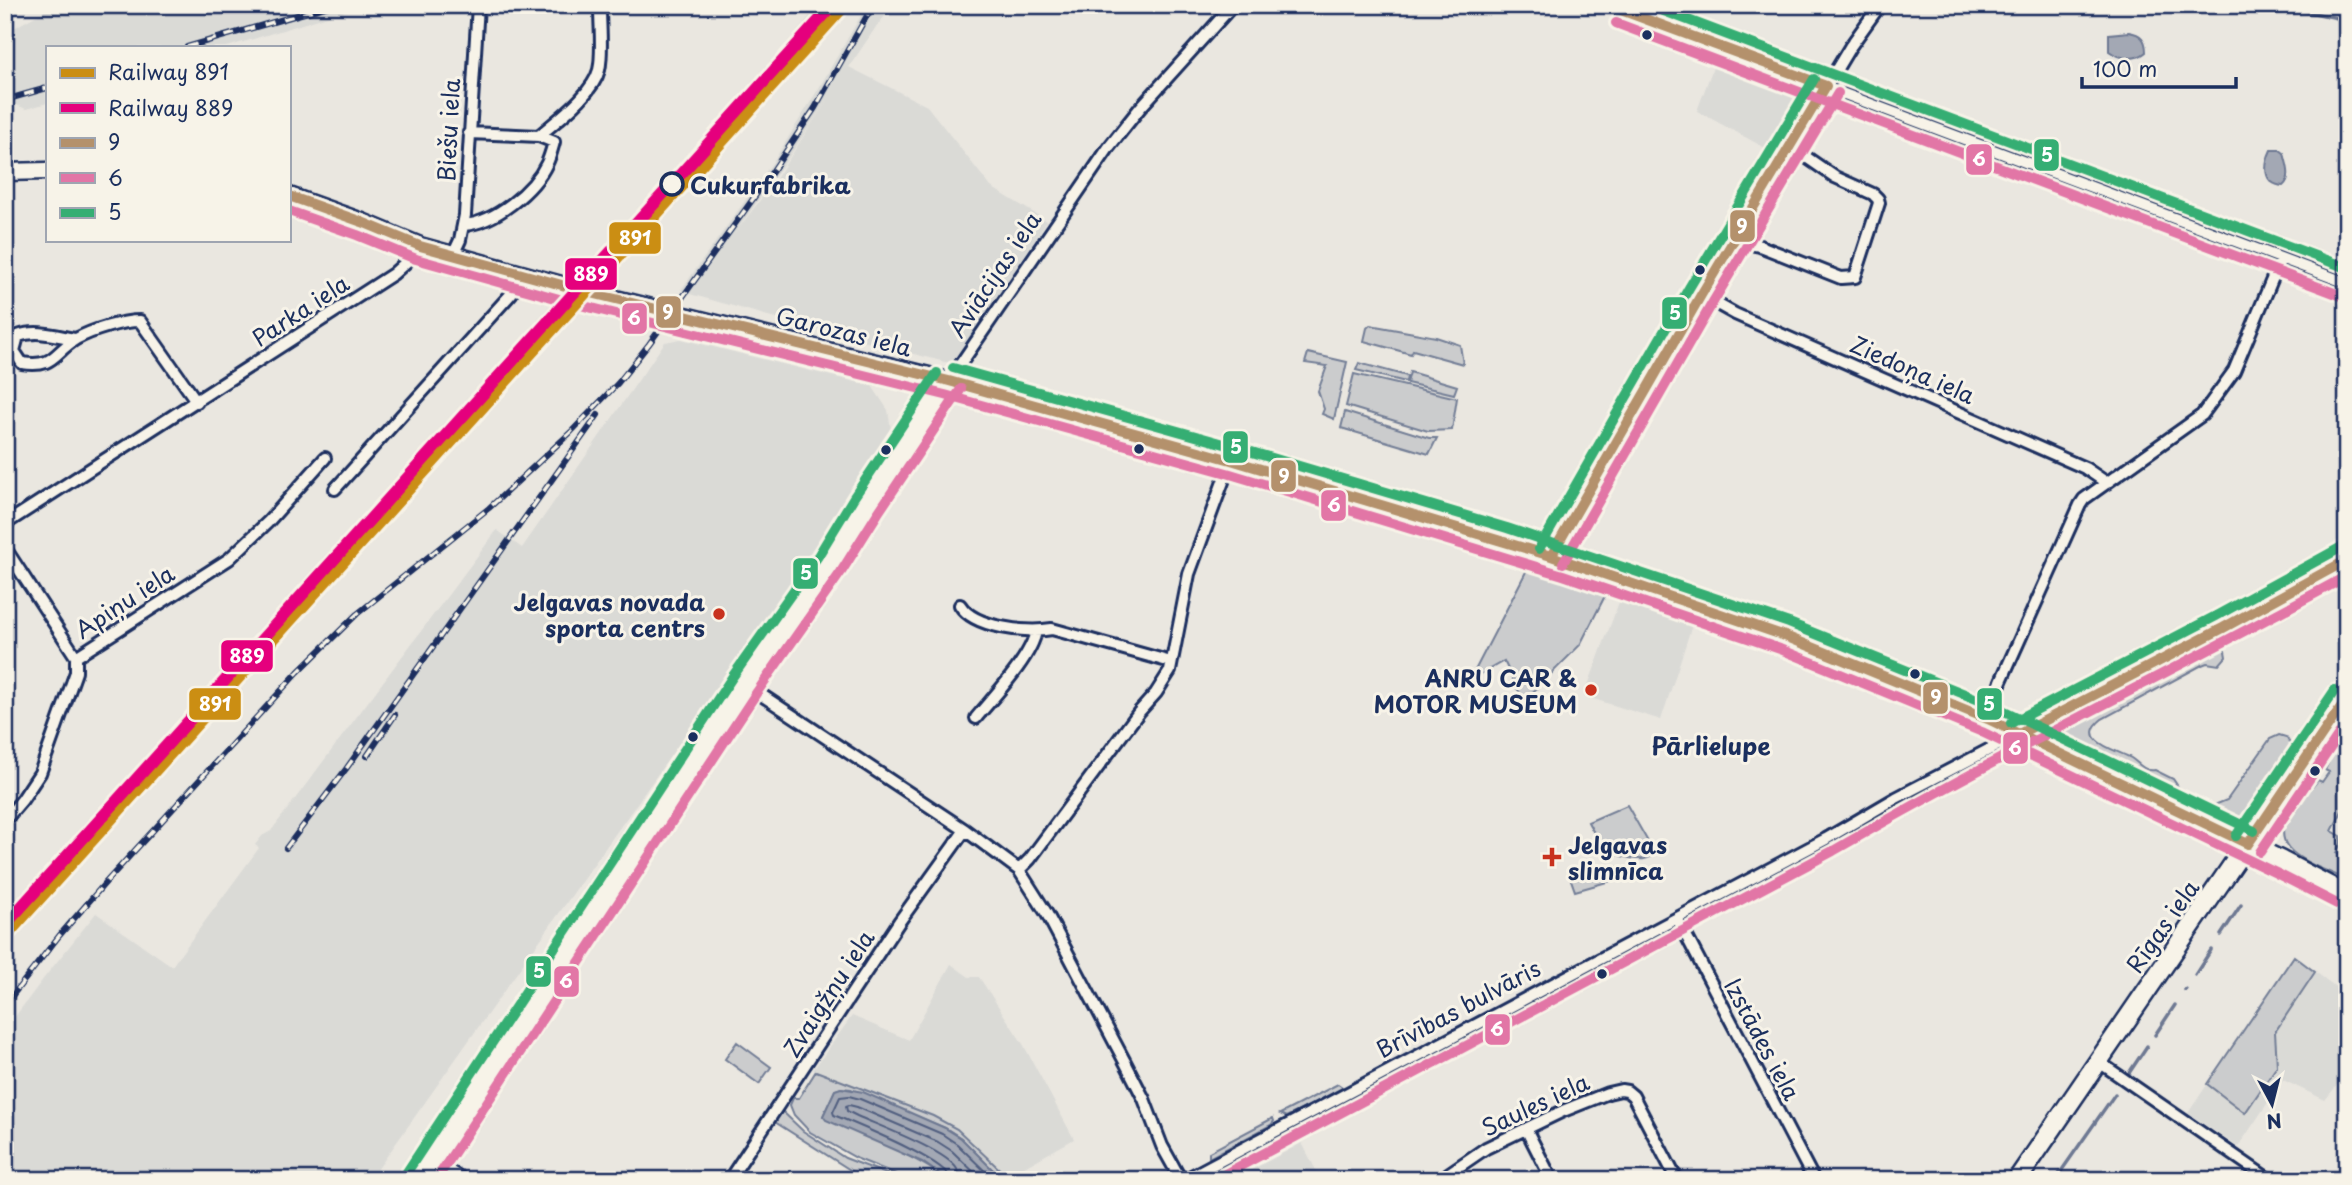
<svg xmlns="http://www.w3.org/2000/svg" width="2352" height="1185" viewBox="0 0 2352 1185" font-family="'Playpen Sans',sans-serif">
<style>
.built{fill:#dadad6;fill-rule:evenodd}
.green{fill:#cbcccd;stroke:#737e96;stroke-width:2}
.water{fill:#a3a8b4;stroke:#6d7892;stroke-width:2}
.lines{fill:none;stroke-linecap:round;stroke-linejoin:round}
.shore{stroke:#515f80;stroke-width:2}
.stream{stroke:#6d7892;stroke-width:3.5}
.street-casing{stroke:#1b2f5e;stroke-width:16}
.secondary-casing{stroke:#1b2f5e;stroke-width:21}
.primary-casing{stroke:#1b2f5e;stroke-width:23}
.street{stroke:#f7f3e8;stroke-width:10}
.secondary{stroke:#f7f3e8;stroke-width:16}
.primary{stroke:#f7f3e8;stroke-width:18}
.rail-casing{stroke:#1b2f5e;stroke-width:6}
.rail{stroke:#f7f3e8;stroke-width:3.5;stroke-dasharray:10;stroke-linecap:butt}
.bus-1-casing{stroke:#f7f3e8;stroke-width:16}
.bus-2-casing{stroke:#f7f3e8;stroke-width:16}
.bus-3-casing{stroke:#f7f3e8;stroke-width:16}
.bus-1{stroke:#b4916c;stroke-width:10}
.bus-2{stroke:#e276a6;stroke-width:10}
.bus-3{stroke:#35ae73;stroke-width:10}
.rail-1-casing{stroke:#f7f3e8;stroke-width:18}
.rail-2-casing{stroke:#f7f3e8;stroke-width:18}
.rail-1{stroke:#cb8e13;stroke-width:12}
.rail-2{stroke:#e5007d;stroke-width:12}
.bus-dot{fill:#1b2f5e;stroke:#f7f3e8;stroke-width:2.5}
.stop-dot{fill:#f7f3e8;stroke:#1b2f5e;stroke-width:3.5}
.poi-dot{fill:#c8321e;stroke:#f7f3e8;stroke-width:2.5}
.labels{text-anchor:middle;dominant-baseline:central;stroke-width:6;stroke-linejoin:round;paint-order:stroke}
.street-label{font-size:23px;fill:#1b2f5e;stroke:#f7f3e8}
.stop-label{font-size:23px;font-weight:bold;fill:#1b2f5e;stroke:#f7f3e8;text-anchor:start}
.poi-label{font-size:23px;font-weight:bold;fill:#1b2f5e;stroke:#f7f3e8;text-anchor:end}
.neighbourhood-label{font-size:24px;font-weight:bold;fill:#1b2f5e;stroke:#f7f3e8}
.line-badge{stroke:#f7f3e8;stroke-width:2.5}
.badge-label{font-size:19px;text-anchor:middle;font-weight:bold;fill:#fff}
</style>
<rect width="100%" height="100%" fill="#eae7e0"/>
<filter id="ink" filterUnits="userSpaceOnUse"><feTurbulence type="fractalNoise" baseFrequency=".0143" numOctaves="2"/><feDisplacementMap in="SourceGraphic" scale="14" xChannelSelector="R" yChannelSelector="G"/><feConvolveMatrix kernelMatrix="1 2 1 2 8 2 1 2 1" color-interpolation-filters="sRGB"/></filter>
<g filter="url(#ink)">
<!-- built -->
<path class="built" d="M55 5H364L227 47H47V103L26 109 5 100V33Z
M819 5H855L786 81 783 79 603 280 585 277 766 76 763 72Z
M867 5H894L876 27 849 67 927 106 991 187 1047 221 953 364 800 325 690 294 681 290 775 159 819 88ZM831 94 774 182 735 233 789 157Z
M1715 62 1801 96 1769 150 1697 111Z
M681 339 872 386 888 410 891 430 740 658 370 1180H5V1030L44 978 96 913 172 966 259 848 255 845 262 836 271 831 497 530 522 548 665 342Z
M1622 594 1694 619 1661 720 1584 696Z
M2294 956 2337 988 2347 962V976L2341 991 2347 995V1073L2325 1100 2283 1080 2238 1147 2188 1113Z
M951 964 969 977H979L1023 1044 1074 1139 1021 1169 1016 1180H1011L957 1129 933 1116 813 1070 852 1016 909 1040Z
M1302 1143 1321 1180H1233Z"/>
<!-- green -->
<path class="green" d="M1370 325 1436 337 1460 345 1463 364 1413 350 1411 354 1364 341 1367 328Z
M1308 353 1347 362 1334 419 1322 414 1324 409 1318 391 1327 366 1305 363Z
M1359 363 1407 376 1406 382 1356 370Z
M1410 372 1457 386 1454 394 1407 383Z
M1354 374 1457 398 1452 430 1428 431 1346 406Z
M1345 412 1429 438H1437L1429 454 1341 428Z
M1577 480 1582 487 1555 534 1548 533Z
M1574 552 1693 590 1691 595 1573 556Z
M1531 562 1609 588 1580 645 1531 694 1522 698 1504 661 1470 680Z
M2224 645 2226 657 2219 665 2207 663 2202 665 2102 719C2075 741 2117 750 2131 758 2139 763 2144 772 2155 770L2173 779 2183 794 2058 735Z
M2347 731V801L2332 831 2341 836V843L2336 853 2347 858V880C2312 863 2258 851 2296 805 2304 796 2312 789 2318 780L2322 782 2329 772 2325 770 2337 746Z
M2279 735 2286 737 2291 745 2241 819 2235 820 2214 809 2212 806 2227 800 2270 739Z
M1627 805 1651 847 1652 856C1644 861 1639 859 1630 858 1607 854 1598 842 1588 822Z
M1609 866 1639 870V873L1575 891 1570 877 1592 868Z
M2294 956 2315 972 2275 1032 2277 1066 2245 1113 2207 1084Z
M737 1042 771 1067 759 1084 725 1059Z
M816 1071 933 1116 957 1129 1011 1180H1003L961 1138 945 1128 851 1089 841 1088 835 1090 823 1116C864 1138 910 1152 948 1180H911L858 1159 810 1132 794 1115 790 1105 793 1098H799Z
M1338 1084 1345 1089 1286 1117 1280 1114Z
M782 1111 803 1131 845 1158 897 1178 896 1180H866L775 1122 774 1120Z
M1273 1118 1274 1121 1271 1125 1209 1158V1152Z"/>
<!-- water -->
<path class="water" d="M2129 32C2141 34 2146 39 2146 52 2136 61 2120 59 2109 51V34Z
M2271 150H2280L2284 153C2286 163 2293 178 2283 186 2262 184 2264 165 2271 150Z
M841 1088 863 1092 945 1128 961 1138 1003 1180H948L922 1162 826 1120 823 1116 835 1090Z"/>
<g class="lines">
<!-- shore -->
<path class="shore" d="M951 1180C949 1161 855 1124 834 1115L833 1112 840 1097 849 1096 860 1099 942 1134 957 1144 994 1180
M960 1180C959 1175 960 1173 957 1169 945 1150 879 1126 857 1116L847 1111 846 1106 849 1105 857 1107 938 1142 952 1151 982 1180"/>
<!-- stream -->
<path class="stream" d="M2276 5 2347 20
M2221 935 2241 905
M2195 975 2211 950
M2185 990 2186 989
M2155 1035 2175 1005
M2129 1073 2147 1046
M2055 1180 2115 1094"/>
<!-- street casing -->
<g class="street-casing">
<path id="street" d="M1614 5 1621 10 2347 283
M469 133 539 136C557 120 593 94 599 70 603 53 600 27 600 9
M464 225C494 223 534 191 547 163 550 157 552 149 554 142L539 136
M1733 241 1760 246 1841 278 1855 277 1879 203 1878 199 1873 194 1835 177 1790 146
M453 255 460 240 465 215 478 5
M1701 295 1735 314 2085 468 2107 483
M75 339C57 336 37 329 18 336L14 351 22 363C55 368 53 353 76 339 92 330 122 321 140 321L197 402
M949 381 1109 147 1140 108 1233 5
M335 489 511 294 521 274
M5 524 393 274 413 256 420 246
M5 548 76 657
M1551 556 1701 295 1850 47 1880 5
M960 605C974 628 1027 633 1052 629L1171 662
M76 657 229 559 268 522 325 458
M745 684 965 830 1019 870 1047 914 1125 1062 1144 1099 1162 1146 1181 1180
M976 718C994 696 1031 658 1036 631
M1988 719 2001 681 2080 505 2084 499 2202 415 2234 371 2281 258
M5 820 22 800 40 773 76 672V657
M1019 870 1030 859 1139 712 1156 693 1170 671 1189 574 1231 460
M1677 918 1814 1180
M2099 1062 2270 1180
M1526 1129 1552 1180
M432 1160 464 1180
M1448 1174 1486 1148 1563 1111 1608 1093 1621 1090 1627 1091 1633 1096 1677 1180
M729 1180 899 922 965 830
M1165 1180H1176
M1184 1180 1826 839 1896 798 2017 735"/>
</g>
<!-- secondary casing -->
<g class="secondary-casing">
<path id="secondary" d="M5 172 47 171
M289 196 362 222 420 246 587 292 949 381 1231 460 1567 562 1785 636 1988 719 2282 860 2347 894
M2017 735 2223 628 2347 560
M419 1180 745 684 830 564 866 505 949 381"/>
</g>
<!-- primary casing -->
<g class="primary-casing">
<path id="primary" d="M2017 1180 2347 698"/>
</g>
<!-- street -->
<use href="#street" class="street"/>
<!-- secondary -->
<use href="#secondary" class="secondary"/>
<!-- primary -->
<use href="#primary" class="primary"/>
<!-- rail casing -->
<g class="rail-casing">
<path id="rail" d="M187 47 332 5
M5 100 47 88
M367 756 395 715
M286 848 346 769 598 415
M5 1005 59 936 106 882 298 672 357 614 489 508 571 432 618 383 649 344 768 178 815 108 873 5"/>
</g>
<!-- rail -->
<use href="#rail" class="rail"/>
<!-- bus-1 casing -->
<g class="bus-1-casing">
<path id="bus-1" d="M289 196 362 222 420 246 587 292 949 381 1231 460 1551 556 1785 636 1988 719 2248 844
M1551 556 1701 295 1826 86 1621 10
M2017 735 2223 628 2347 560
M2248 844 2347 698"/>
</g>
<!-- bus-2 casing -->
<g class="bus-2-casing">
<path id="bus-2" d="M1616 23 2342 296
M289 211 357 235 416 259 584 306 945 395 1227 473 1563 575 1780 649 1982 732 2276 873 2341 906
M1563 563 1713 302 1838 93
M2260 852 2347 723
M436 1180 757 692 841 572 878 513 961 389
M1214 1180 1833 851C2000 754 2176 670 2347 576"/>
</g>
<!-- bus-3 casing -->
<g class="bus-3-casing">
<path id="bus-3" d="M1648 5 2347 268
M953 368 1235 447 1507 528 1789 623 1994 706 2254 831
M1539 549 1689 288 1814 79
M2011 723 2216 616 2340 548
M2236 836 2335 690
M407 1172 733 676 818 556 854 497 937 373"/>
</g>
<!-- bus-1 -->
<use href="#bus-1" class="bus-1"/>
<!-- bus-2 -->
<use href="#bus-2" class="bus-2"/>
<!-- bus-3 -->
<use href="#bus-3" class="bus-3"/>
<!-- rail-1 casing -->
<g class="rail-1-casing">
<path id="rail-1" d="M5 937 845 5"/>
</g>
<!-- rail-2 casing -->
<g class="rail-2-casing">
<path id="rail-2" d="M5 925 833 5"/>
</g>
<!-- rail-1 -->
<use href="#rail-1" class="rail-1"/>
<!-- rail-2 -->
<use href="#rail-2" class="rail-2"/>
</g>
</g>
<!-- markers -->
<g class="bus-dot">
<circle cx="1647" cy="35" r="6"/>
<circle cx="1700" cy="270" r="6"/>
<circle cx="1139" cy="449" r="6"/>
<circle cx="886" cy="450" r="6"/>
<circle cx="1915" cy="674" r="6"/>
<circle cx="693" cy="737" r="6"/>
<circle cx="2315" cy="771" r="6"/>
<circle cx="1602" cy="974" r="6"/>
</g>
<circle class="stop-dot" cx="672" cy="184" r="11"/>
<g class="poi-dot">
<circle cx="719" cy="614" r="7"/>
<circle cx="1591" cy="690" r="7"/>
<path d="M1548.5 846.5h7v7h7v7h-7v7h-7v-7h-7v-7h7z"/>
</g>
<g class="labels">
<!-- street labels -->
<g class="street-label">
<text transform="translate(448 130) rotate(-87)">Biešu iela</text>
<text transform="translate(994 274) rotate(-56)">Aviācijas iela</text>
<text transform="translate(300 310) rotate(-33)">Parka iela</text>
<text transform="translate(844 331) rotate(14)">Garozas iela</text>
<text transform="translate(1913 369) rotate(24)">Ziedoņa iela</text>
<text transform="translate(124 601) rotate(-33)">Apiņu iela</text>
<text transform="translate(2162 926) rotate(-55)">Rīgas iela</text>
<text transform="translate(828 993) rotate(-57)">Zvaigžņu iela</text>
<text transform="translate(1458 1008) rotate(-28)">Brīvības bulvāris</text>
<text transform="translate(1763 1039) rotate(62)">Izstādes iela</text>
<text transform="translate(1535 1104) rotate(-25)">Saules iela</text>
</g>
<!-- stop labels -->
<g class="stop-label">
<text x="690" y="184">Cukurfabrika</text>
</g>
<!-- poi labels -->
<g class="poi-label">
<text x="705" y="601">Jelgavas novada<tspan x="705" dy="26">sporta centrs</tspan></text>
<text x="1577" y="677">ANRU CAR &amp;<tspan x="1577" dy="26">MOTOR MUSEUM</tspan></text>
<text x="1568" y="844" text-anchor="start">Jelgavas<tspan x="1568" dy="26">slimnīca</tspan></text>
</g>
<!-- neighbourhood labels -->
<g class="neighbourhood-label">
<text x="1711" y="745">Pārlielupe</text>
</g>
</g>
<g class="line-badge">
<rect x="2033" y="138" width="27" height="34" rx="7" fill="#35ae73"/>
<rect x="1965" y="143" width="28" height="33" rx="7" fill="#e276a6"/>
<rect x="1729" y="209" width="27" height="34" rx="7" fill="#b4916c"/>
<rect x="608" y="221" width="54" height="34" rx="7" fill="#cb8e13"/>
<rect x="564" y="257" width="54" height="34" rx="7" fill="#e5007d"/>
<rect x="655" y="295" width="27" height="34" rx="7" fill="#b4916c"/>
<rect x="1661" y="296" width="27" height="34" rx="7" fill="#35ae73"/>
<rect x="621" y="302" width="27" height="33" rx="7" fill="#e276a6"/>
<rect x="1222" y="430" width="27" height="34" rx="7" fill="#35ae73"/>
<rect x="1270" y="459" width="27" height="34" rx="7" fill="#b4916c"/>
<rect x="1320" y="489" width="27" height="33" rx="7" fill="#e276a6"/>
<rect x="792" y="557" width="27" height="33" rx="7" fill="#35ae73"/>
<rect x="220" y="639" width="54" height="34" rx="7" fill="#e5007d"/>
<rect x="1922" y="681" width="27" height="34" rx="7" fill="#b4916c"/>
<rect x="188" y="687" width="54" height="34" rx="7" fill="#cb8e13"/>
<rect x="1976" y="687" width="27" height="34" rx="7" fill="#35ae73"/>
<rect x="2002" y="731" width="27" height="34" rx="7" fill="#e276a6"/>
<rect x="525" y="955" width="27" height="33" rx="7" fill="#35ae73"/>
<rect x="553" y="965" width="27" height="33" rx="7" fill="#e276a6"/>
<rect x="1484" y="1013" width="27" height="33" rx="7" fill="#e276a6"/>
</g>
<g class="badge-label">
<text x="2047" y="162">5</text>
<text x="1979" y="166">6</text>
<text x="1742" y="233">9</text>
<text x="635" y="245">891</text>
<text x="591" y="281">889</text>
<text x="668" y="319">9</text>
<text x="1675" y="320">5</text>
<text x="634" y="325">6</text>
<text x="1236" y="454">5</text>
<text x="1284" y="483">9</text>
<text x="1334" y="512">6</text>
<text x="806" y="580">5</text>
<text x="247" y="663">889</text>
<text x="1936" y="704">9</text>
<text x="215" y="711">891</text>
<text x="1989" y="711">5</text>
<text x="2015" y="755">6</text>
<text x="539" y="978">5</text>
<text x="566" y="988">6</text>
<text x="1497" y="1036">6</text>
</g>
<!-- margin -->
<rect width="2352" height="1185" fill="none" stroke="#f7f3e8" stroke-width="28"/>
<rect x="14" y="14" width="2324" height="1157" fill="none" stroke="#1b2f5e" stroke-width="2.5" filter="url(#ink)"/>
<!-- legend -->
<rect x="46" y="46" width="245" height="196" fill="#f7f3e8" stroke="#9fa5b1" stroke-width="2"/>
<rect x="60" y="68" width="35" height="10" fill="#cb8e13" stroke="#9fa5b1" stroke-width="2"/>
<text x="108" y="80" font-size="21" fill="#1b2f5e">Railway 891</text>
<rect x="60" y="103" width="35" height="10" fill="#e5007d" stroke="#9fa5b1" stroke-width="2"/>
<text x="108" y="116" font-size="21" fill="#1b2f5e">Railway 889</text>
<rect x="60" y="138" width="35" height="10" fill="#b4916c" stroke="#9fa5b1" stroke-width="2"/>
<text x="108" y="150" font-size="21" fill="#1b2f5e">9</text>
<rect x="60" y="173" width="35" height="10" fill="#e276a6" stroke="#9fa5b1" stroke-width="2"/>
<text x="108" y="186" font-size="21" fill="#1b2f5e">6</text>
<rect x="60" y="208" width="35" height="10" fill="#35ae73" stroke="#9fa5b1" stroke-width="2"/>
<text x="108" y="220" font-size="21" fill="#1b2f5e">5</text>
<!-- north arrow -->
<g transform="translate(2272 1104) rotate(173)" stroke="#f7f3e8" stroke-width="5" paint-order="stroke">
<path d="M0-5L12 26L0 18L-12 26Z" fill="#1b2f5e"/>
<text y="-10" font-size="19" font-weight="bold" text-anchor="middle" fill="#1b2f5e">N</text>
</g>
<!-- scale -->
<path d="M2082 77v10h154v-10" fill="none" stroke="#1b2f5e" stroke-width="3.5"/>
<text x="2093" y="77" font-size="21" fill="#1b2f5e" stroke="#f7f3e8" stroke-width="5" paint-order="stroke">100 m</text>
</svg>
